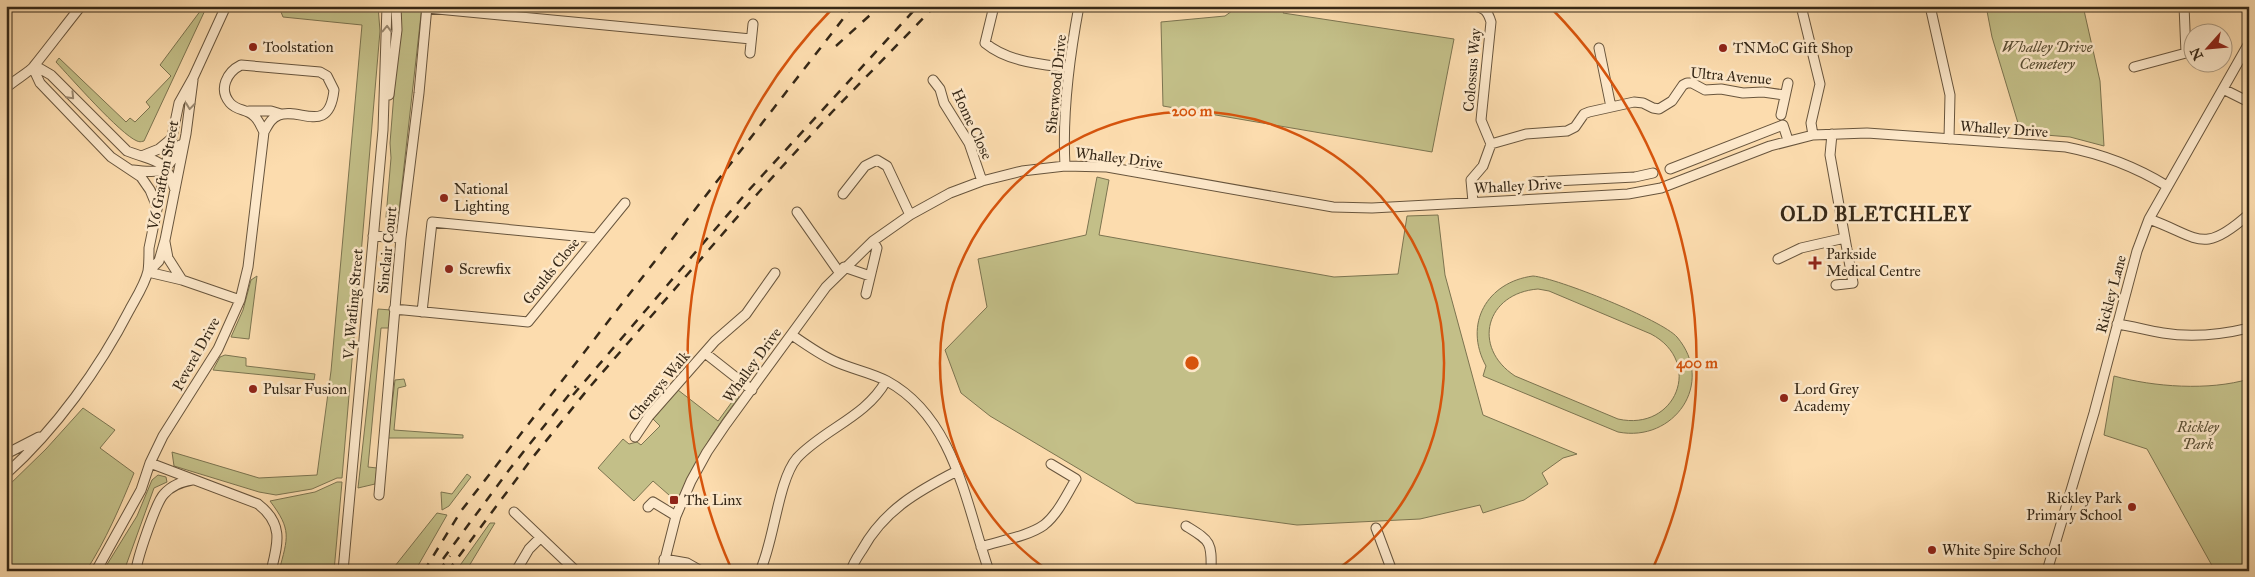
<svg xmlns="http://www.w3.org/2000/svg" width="2255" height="577" viewBox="0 0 2255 577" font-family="'IM FELL Great Primer',serif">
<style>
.green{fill:#c3bf88;stroke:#7c7450;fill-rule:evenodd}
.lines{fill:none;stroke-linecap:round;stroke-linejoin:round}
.minor-casing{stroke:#68553d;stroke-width:11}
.minor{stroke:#fde8ca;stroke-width:9}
.rail{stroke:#362817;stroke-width:2.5;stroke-dasharray:9 9;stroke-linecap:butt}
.oneway{stroke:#9a8870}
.ring{fill:none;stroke:#d6540d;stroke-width:2.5}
.poi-dot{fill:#8f2418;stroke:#fde8ca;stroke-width:2}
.labels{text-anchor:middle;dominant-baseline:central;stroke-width:5;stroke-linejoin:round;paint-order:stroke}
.poi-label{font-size:15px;fill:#362817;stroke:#fde8ca;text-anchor:start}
.park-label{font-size:15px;font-style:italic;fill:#594e33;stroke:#fde8ca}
.street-label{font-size:15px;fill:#362817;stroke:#fde8ca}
.district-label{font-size:20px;font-weight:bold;letter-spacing:1px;fill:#362817;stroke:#fde8ca}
.centre{fill:#d6540d;stroke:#fde8ca;stroke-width:2.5}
.ring-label{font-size:15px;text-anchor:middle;font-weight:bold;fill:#d6540d;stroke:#fde8ca;stroke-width:5;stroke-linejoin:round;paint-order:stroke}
</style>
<rect width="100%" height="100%" fill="#fcdcae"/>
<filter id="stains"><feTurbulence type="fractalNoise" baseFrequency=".004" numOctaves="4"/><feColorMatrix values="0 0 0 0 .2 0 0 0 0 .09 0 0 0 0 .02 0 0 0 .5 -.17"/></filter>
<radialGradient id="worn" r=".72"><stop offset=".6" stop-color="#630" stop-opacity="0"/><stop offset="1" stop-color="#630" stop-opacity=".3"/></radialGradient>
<!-- green -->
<path class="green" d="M204 6H207L144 141C140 142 140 142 137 141 120 134 71 78 56 62L59 58 126 122 130 118 135 122 150 107 146 102 171 76 160 65Z
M287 6H313L319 10 323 6H378L380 31 342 478H337L312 489 276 495 259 492 174 466 172 452 259 478 317 475 331 371 362 25 283 17 281 12Z
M401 6H422L400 202 398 220 393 224H389L386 217 391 158 390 143Z
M1239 6H1287L1283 13 1454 39 1432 152 1163 106 1161 22 1225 16Z
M1986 6H2083L2100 81 2104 146 2070 137 2021 133 1992 37Z
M1097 177 1109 180 1099 235 1334 277 1398 274 1407 216 1438 215 1445 275 1483 415 1577 454 1563 458 1542 473 1548 484 1524 500 1483 513 1480 505 1420 519 1297 525 1136 503 990 416 961 393 945 350 987 307 978 259 1086 235Z
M257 276 249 339 231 337 243 310 251 280Z
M1533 276C1557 278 1662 320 1677 337 1716 383 1674 443 1618 432L1483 376 1486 366C1463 324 1487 282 1533 276ZM1538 289 1549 291 1651 334C1704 362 1676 432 1618 419L1515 376C1471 347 1486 293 1538 289Z
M378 309 391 310 389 328H381L368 467 377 468 375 484 358 488Z
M225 355 246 358V366L315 374 314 380 213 370 220 357Z
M2114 376C2154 387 2209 391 2249 379V571H2215L2147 449 2104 435Z
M404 379 406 386 398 388 394 430 463 435V438H388L395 380Z
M678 390 718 421 737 395 739 397C713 431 694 462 677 502L653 481 634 501 598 468 623 439 629 444 637 442 641 445 660 426 653 419Z
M83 408 115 430 100 448 134 473C120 507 106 540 86 571H6V488L46 449Z
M467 474 471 477 449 506 442 510 441 492 452 494Z
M158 475 166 477 167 482 154 488 124 571H103L137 516 152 480Z
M337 482H342L334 571H279C288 537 292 530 270 501L315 492Z
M437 513 447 515 415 571H391Z
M490 523H495L466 571H456Z"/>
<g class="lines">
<!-- minor casing -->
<g class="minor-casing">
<path id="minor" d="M994 6 985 43C1008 62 1040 64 1069 68
M1475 6C1485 8 1488 12 1491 22L1481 120 1491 144
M1801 6 1820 84 1811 123 1813 135
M1930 6 1950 95 1949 139
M427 8 751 39
M1599 48 1611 107
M750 53 753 24
M241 65 320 72 327 76 334 90C329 136 300 107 279 115 271 118 268 125 264 132 261 127 259 120 254 116 247 109 237 111 230 103 218 89 227 72 241 65Z
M2134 67 2186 53 2184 6
M33 68H39L51 75 127 151C154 162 165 156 175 190
M33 68 40 83 111 157 141 177 150 190 157 207
M933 80 940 89 944 103 969 143 982 181
M6 88C13 81 31 71 34 66 50 46 65 26 81 6
M2223 89 2249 102
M389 95 397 30 396 6
M249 111H271L281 114
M1781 115 1788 83
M1832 134 1830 155 1853 283 1836 285
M144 155 159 149 171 139
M1065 166C1062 112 1069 59 1079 6
M1670 169 1783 125 1788 140
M133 170C163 174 167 172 180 145
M1534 182 1635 177 1653 173
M843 194 865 166 877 160 887 166 910 215
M1473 202 1471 180 1483 166 1491 144 1526 134 1567 131 1575 127 1584 114 1589 112 1634 102 1643 103 1653 108 1659 109 1672 101 1683 85 1687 83H1692L1705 90 1721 89 1743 93 1763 92 1784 95
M797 212 839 272
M2149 219C2199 237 2202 256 2249 214
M373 236 401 238
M165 242 168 258 182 280
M1778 259 1801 248 1845 238
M844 267 870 276
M148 272 159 261 165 240 186 134 193 80
M148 272 182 280 240 300
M866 294 877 248 873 241
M394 309 528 322 625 203
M422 312 432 222 596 238
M2117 324C2133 326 2148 331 2163 333 2193 338 2220 335 2249 328
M792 335C805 344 819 354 834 361 851 369 870 372 887 381 955 418 966 505 989 571
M705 353 752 390
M635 437 649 416 715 341 746 314 775 273
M6 454 39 437
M150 463 258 504C284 524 278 543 271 571
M6 474C56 429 99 369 130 309 136 298 145 284 148 271 149 264 149 256 149 248L179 103 193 78 226 6
M379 495 401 238 419 93 427 6
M648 507 653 502 676 516
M514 512 576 571
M1186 526C1210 541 1212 541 1211 571
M1376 528 1392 571
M981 547C999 541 1029 536 1044 525 1058 514 1067 494 1076 479L1051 464
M664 559 687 563 701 571
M96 571 141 490 150 463 163 436 218 349 240 300 248 267 264 132
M136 571C137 559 156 502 164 494 172 485 181 482 192 480
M343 571 383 130 387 6
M516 571 529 549 540 538
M662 571 676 516 691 481 707 452 726 424 826 287 873 241 910 215 950 193 982 181 1022 171 1065 166 1107 167 1333 207 1372 208 1593 196 1628 194 1661 188 1770 146 1813 135 1867 133 2066 147C2102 154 2136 167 2167 186
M760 571C774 542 778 480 797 458 824 429 866 417 886 381
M851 571C853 563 858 556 862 550 884 510 918 491 957 471
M2047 571 2094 413 2137 251 2149 219 2249 43"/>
</g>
<!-- minor -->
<use href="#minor" class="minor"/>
<!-- rail -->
<path class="rail" d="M836 46 880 6
M573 395 748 191 918 6
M443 559 509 470 576 386
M424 571 461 511 853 6
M439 571 450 556
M448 571 533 457 588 389 759 192 833 111 935 6"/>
</g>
<!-- one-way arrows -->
<defs><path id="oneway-chevron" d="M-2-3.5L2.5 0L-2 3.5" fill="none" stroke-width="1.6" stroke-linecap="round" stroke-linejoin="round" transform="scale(1.25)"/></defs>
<g class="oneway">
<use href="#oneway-chevron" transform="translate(387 29) rotate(-89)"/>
<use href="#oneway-chevron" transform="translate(71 96) rotate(46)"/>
<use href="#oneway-chevron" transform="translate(190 106) rotate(97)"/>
</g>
<!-- distance rings -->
<g class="ring">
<path d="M1049 571A252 252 0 1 1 1335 571"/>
<path d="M731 568A505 505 0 0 1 832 9M1552 9A505 505 0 0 1 1653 568"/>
</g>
<!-- markers -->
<g class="poi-dot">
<circle cx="253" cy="47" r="5"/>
<circle cx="1723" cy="48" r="5"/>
<circle cx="444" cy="198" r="5"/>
<path d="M1812.5 255.5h5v5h5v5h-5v5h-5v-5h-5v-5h5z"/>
<circle cx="449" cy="269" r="5"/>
<circle cx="253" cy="389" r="5"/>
<circle cx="1784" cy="398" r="5"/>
<rect x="669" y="495" width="10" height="10" rx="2.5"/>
<circle cx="2132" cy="507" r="5"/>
<circle cx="1932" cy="550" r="5"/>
</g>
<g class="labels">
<!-- poi labels -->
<g class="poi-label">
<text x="263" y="47">Toolstation</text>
<text x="1733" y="48">TNMoC Gift Shop</text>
<text x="454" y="189">National<tspan x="454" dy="17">Lighting</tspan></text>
<text x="1826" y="254">Parkside<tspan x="1826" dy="17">Medical Centre</tspan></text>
<text x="459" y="269">Screwfix</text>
<text x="263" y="389">Pulsar Fusion</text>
<text x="1794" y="389">Lord Grey<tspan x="1794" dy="17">Academy</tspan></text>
<text x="2122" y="498" text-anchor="end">Rickley Park<tspan x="2122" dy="17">Primary School</tspan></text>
<text x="684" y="500">The Linx</text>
<text x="1942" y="550">White Spire School</text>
</g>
<!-- park labels -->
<g class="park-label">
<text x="2047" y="47">Whalley Drive<tspan x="2047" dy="17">Cemetery</tspan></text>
<text x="2198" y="427">Rickley<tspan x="2198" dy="17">Park</tspan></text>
</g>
<!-- street labels -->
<g class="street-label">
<text transform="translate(1472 70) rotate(-85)">Colossus Way</text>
<text transform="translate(1731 76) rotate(5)">Ultra Avenue</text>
<text transform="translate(1056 84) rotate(-84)">Sherwood Drive</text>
<text transform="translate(972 124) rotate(65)">Home Close</text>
<text transform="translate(2004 129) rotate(4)">Whalley Drive</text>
<text transform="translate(1119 158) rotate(7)">Whalley Drive</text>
<text transform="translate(163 175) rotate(-79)">V6 Grafton Street</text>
<text transform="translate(1518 186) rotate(-3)">Whalley Drive</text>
<text transform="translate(387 250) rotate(-84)">Sinclair Court</text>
<text transform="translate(551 271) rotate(-51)">Goulds Close</text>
<text transform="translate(2111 294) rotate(-75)">Rickley Lane</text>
<text transform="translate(353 304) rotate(-85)">V4 Watling Street</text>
<text transform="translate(196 354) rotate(-61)">Peverel Drive</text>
<text transform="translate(752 365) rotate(-54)">Whalley Drive</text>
<text transform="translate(659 386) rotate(-50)">Cheneys Walk</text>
</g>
<!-- district labels -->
<g class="district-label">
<text x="1876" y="214">OLD BLETCHLEY</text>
</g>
</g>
<circle cx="1192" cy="363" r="8" class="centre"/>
<g class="ring-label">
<text x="1192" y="116">200 m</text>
<text x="1697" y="368">400 m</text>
</g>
<!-- margin -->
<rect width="2255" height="577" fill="none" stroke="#fcdcae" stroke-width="25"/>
<rect x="8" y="8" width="2240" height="562" fill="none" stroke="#362817" stroke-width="2.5"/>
<rect x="12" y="12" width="2230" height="552" fill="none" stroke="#362817"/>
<!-- north arrow -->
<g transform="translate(2208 48) rotate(243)"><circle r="24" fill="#fde8ca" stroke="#ad9b82"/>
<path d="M0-4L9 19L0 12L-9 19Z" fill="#8f2418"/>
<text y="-8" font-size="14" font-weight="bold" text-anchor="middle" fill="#362817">N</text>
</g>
<rect width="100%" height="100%" filter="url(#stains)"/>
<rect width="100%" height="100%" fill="url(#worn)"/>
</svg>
